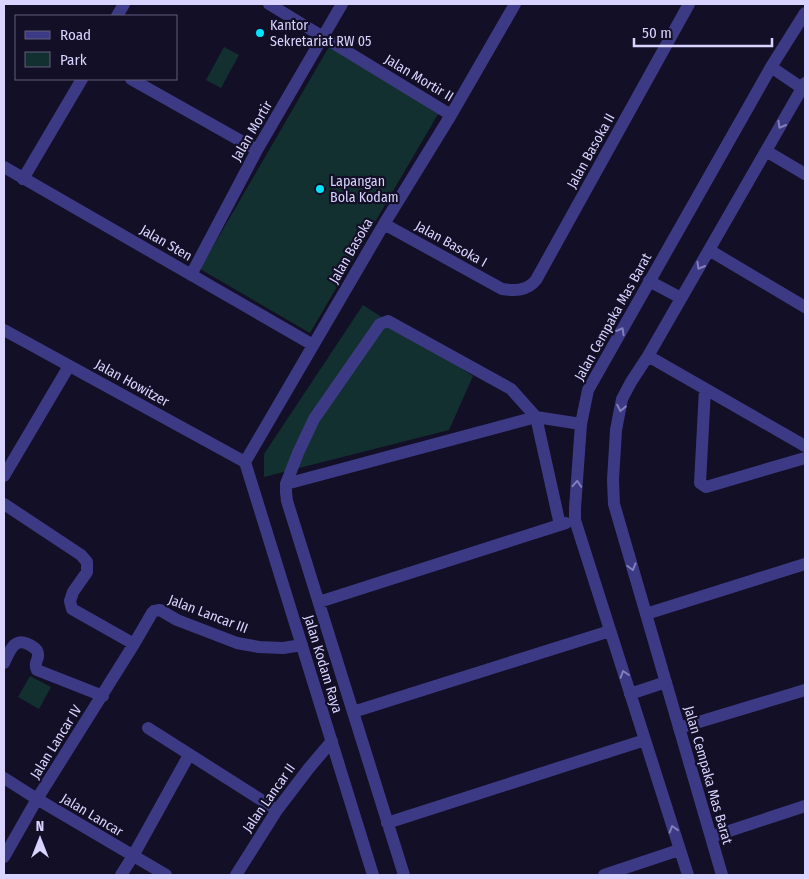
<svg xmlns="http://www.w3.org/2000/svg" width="809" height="879" viewBox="0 0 809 879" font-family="'Fira Sans Condensed',sans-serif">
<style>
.green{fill:#12302f}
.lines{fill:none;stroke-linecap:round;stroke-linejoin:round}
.minor{stroke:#3d3a85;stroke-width:12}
.oneway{stroke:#837fbc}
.poi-dot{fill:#00e5ff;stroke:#130f26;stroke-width:2}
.labels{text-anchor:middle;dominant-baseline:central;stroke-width:4.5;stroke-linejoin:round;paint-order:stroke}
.poi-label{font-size:14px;fill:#d9d4ff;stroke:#130f26;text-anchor:start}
.street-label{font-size:14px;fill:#d9d4ff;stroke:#130f26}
</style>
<rect width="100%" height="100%" fill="#130f26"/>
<!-- green -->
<path class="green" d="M330 45 441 109 310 333 200 269Z
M224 47 239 55 221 88 206 80Z
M363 305 473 376 449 430 264 477V454Z
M30 676 51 687 39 709 18 697Z"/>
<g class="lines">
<!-- minor -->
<path class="minor" d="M269 4 451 115
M117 16 124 4
M771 67 802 88
M131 79 257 150
M766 151 805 174
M4 167 313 345
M23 179 82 79
M384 224 502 289C515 291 527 291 536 280L689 4
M709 250 805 307
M191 275 257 150 342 4
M649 281 681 298
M4 330 245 462
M648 356 805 446
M705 389 700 483 706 487 805 458
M245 462 384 224 451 115 515 4
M245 462 373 875
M4 476 69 366
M286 484 298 453 314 419 380 324 388 321 511 389 536 417 560 525
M4 504 81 555 87 562V572L73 592 70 601 72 609 134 644 152 613 154 611 160 610 177 620 237 643 259 647 283 648 302 645
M319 602 566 523
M646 614 805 564
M4 663C10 651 14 636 30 645 33 647 38 649 38 654 39 661 33 662 37 670L103 696
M630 694 666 682
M353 712 610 631
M148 728 277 810
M679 728 805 690
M4 778 37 799 166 875
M387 823 645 740
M711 837 805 806
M4 857 37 799 134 644
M121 875 133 856 189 755
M236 875 277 810 309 768 332 741
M404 875 287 501 286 492V484L536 417 581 424
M604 875 679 850
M688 875 575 520V508L581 424 588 390 771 67 805 13
M722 875 614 504 613 480 616 430 622 399 631 382 648 356 805 83"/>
</g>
<!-- one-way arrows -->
<defs><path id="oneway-chevron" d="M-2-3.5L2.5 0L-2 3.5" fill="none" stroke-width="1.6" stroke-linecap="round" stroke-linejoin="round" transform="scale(1.25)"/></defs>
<g class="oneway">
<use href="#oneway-chevron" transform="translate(781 125) rotate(120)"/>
<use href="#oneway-chevron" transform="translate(700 266) rotate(120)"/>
<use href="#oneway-chevron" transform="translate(621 331) rotate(-61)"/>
<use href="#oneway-chevron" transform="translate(621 408) rotate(101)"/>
<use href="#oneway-chevron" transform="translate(577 484) rotate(-86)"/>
<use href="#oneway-chevron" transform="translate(632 567) rotate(74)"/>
<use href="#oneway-chevron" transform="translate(624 674) rotate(-108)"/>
<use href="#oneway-chevron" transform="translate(673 829) rotate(-107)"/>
</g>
<!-- markers -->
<g class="poi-dot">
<circle cx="260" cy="33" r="5"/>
<circle cx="320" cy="189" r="5"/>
</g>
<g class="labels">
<!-- poi labels -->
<g class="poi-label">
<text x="270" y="25">Kantor<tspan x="270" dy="16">Sekretariat RW 05</tspan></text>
<text x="330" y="181">Lapangan<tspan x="330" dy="16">Bola Kodam</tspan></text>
</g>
<!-- street labels -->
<g class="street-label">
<text transform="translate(419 78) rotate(31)">Jalan Mortir II</text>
<text transform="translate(252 131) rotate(-60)">Jalan Mortir</text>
<text transform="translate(591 151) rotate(-61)">Jalan Basoka II</text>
<text transform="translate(166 243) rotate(30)">Jalan Sten</text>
<text transform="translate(451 244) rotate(29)">Jalan Basoka I</text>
<text transform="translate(351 251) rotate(-60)">Jalan Basoka</text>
<text transform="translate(613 317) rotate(-61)">Jalan Cempaka Mas Barat</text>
<text transform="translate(132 383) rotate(29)">Jalan Howitzer</text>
<text transform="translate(208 614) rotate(21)">Jalan Lancar III</text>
<text transform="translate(323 664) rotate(73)">Jalan Kodam Raya</text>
<text transform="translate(56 742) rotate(-58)">Jalan Lancar IV</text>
<text transform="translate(708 775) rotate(74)">Jalan Cempaka Mas Barat</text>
<text transform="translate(269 798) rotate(-55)">Jalan Lancar II</text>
<text transform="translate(92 815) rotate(31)">Jalan Lancar</text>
</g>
</g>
<!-- border -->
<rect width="809" height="879" fill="none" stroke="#d9d4ff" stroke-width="10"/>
<!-- legend -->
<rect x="15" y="15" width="162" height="65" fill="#130f26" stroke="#625e7d"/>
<rect x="25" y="31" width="25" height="8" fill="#3d3a85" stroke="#625e7d"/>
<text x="60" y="40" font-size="15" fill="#d9d4ff">Road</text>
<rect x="25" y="52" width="25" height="15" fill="#12302f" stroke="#625e7d"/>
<text x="60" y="65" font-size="15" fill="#d9d4ff">Park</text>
<!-- north arrow -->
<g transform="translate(40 839)" stroke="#130f26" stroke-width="4" paint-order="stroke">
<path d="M0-4L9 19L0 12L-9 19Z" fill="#d9d4ff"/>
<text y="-8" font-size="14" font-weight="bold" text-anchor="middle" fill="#d9d4ff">N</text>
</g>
<!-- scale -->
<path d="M634 38v8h138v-8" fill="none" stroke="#d9d4ff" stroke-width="2.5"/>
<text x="642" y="38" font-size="15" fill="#d9d4ff" stroke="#130f26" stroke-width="4" paint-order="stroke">50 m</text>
</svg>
